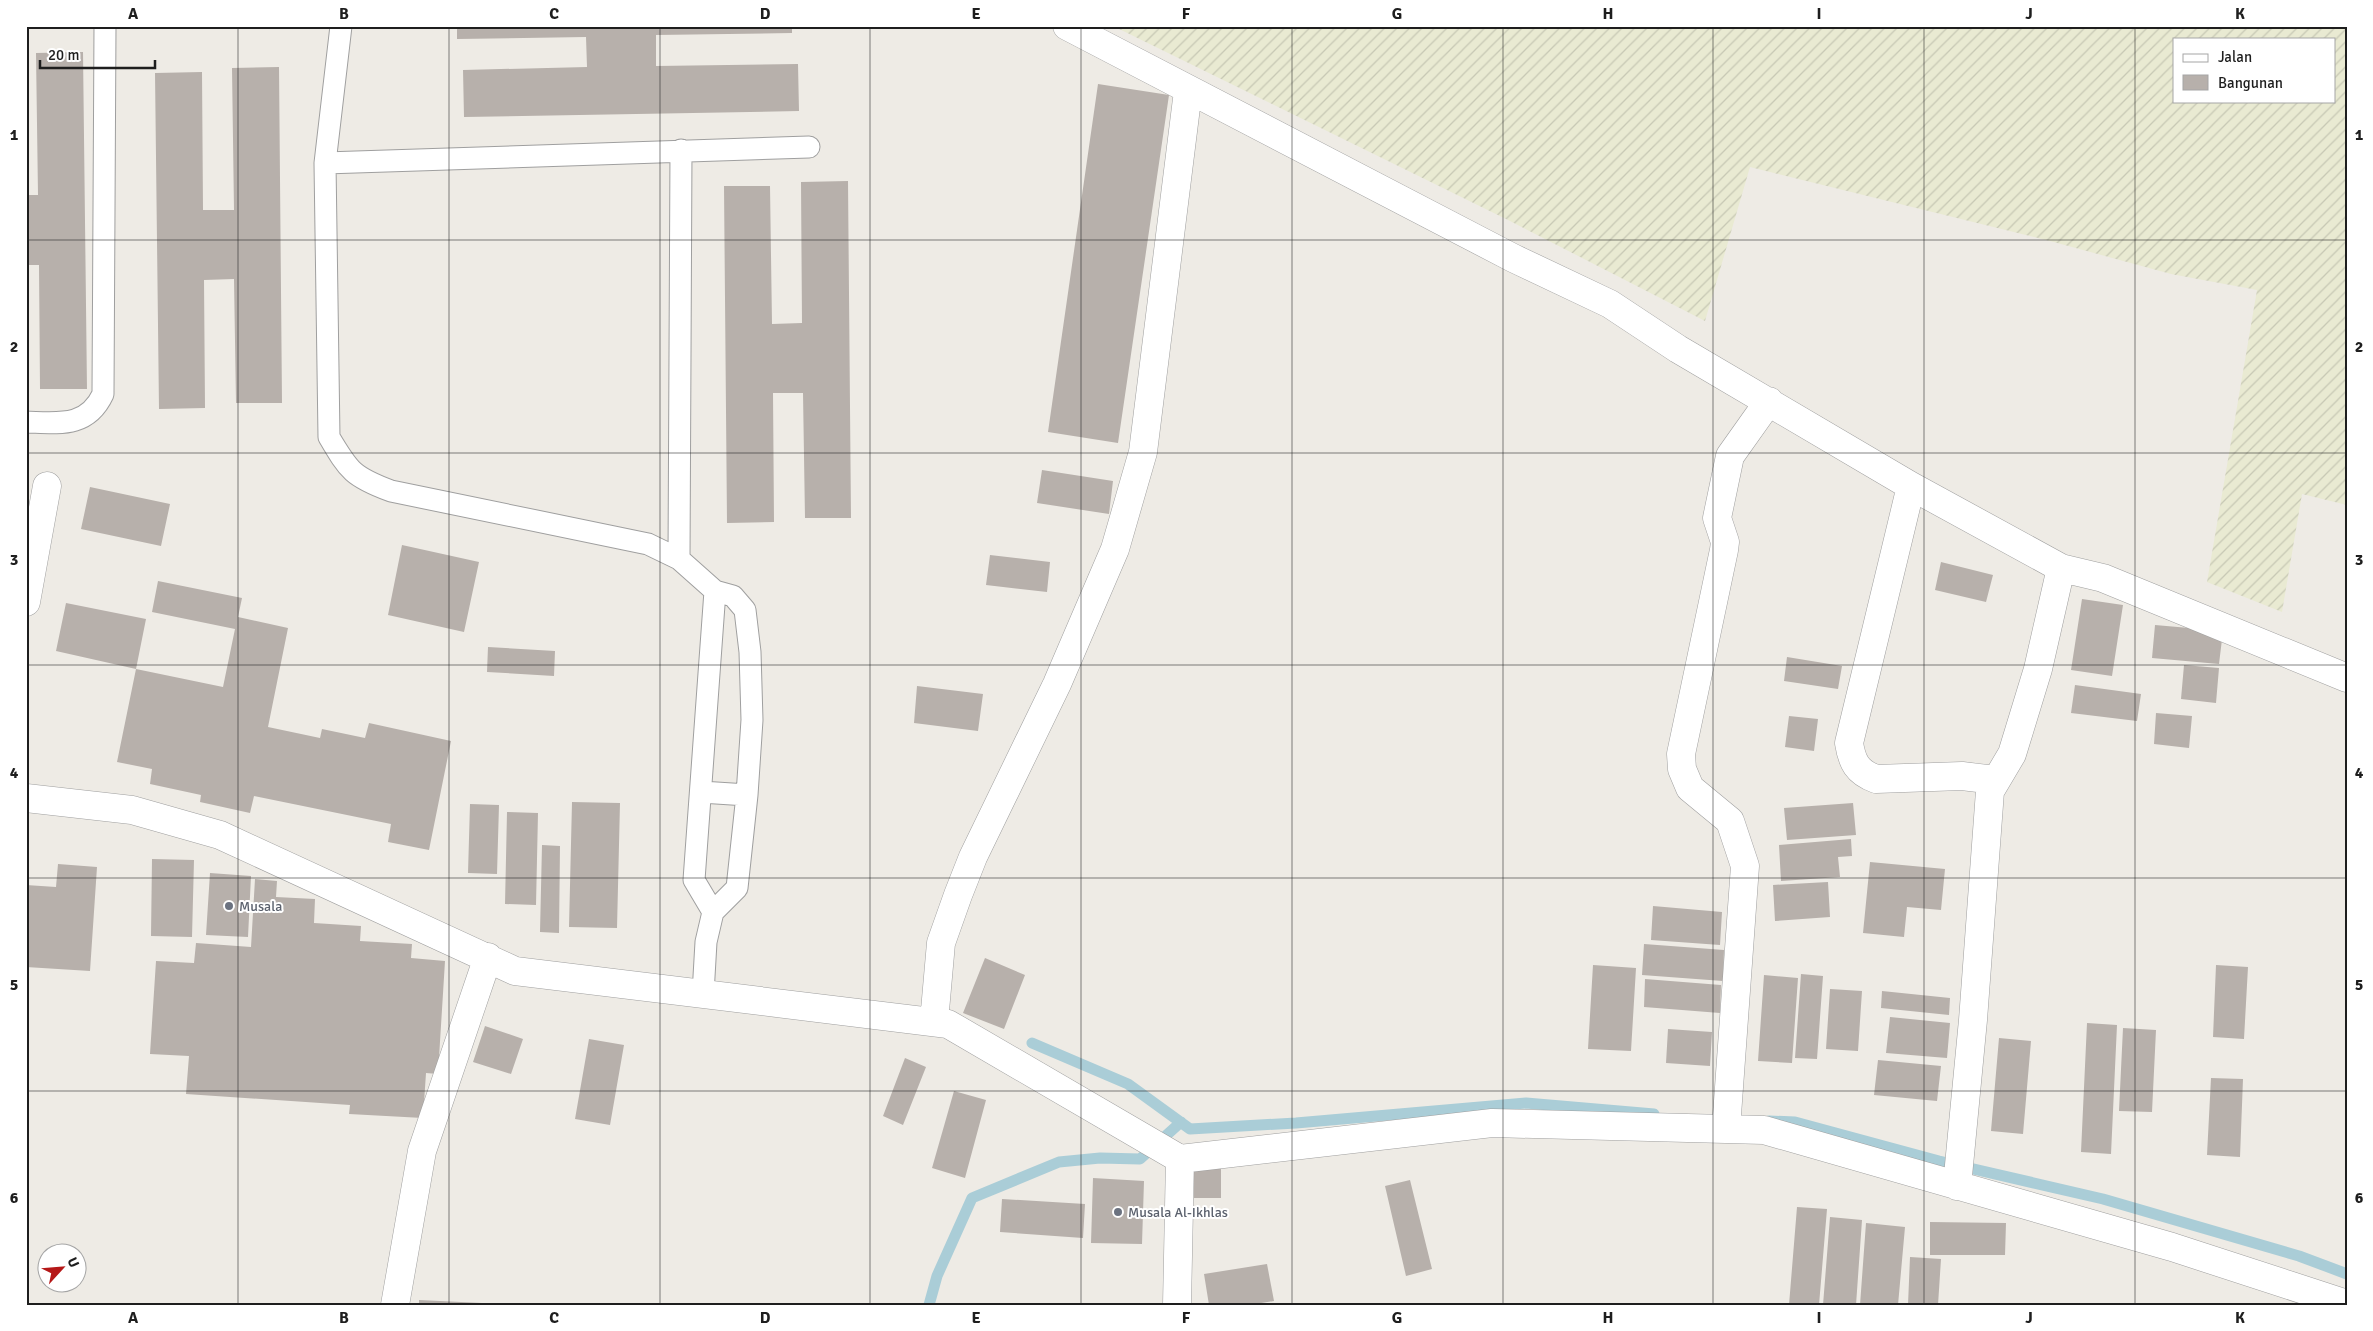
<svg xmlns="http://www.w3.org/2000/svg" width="2373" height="1331" viewBox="0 0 2373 1331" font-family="Signika,sans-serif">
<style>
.farmland{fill:url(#farmland-furrows);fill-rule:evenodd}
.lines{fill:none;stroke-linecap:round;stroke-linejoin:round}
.stream{stroke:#aacdd7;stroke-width:11}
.building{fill:#b7b0ab}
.lane-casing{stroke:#9f9f9f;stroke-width:23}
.street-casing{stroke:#9f9f9f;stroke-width:29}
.lane{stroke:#fff;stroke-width:21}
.street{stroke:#fff;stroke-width:28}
.grid{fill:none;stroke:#1e1e1e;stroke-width:1;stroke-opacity:0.55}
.worship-dot{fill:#6b7280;stroke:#fff;stroke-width:2}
.labels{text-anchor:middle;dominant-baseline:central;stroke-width:4;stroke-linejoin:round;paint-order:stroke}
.worship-label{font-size:14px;fill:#5b616d;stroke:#fff;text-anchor:start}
.neatline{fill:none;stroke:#1e1e1e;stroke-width:2}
.grid-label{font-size:16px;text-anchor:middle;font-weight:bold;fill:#1e1e1e}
</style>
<defs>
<pattern id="farmland-furrows" width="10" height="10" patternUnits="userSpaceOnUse" patternTransform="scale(1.25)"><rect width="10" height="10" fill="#e9ead2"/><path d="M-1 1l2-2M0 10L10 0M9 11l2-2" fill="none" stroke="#c7c8b4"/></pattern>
</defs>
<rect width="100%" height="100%" fill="#eeebe5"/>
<!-- farmland -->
<path class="farmland" d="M1113 26H2347V505L2302 494 2282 612 2207 582 2257 290 2171 274 2050 241 1750 167 1705 321 1508 220ZM2174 39H2334V101H2174Z"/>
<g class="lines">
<!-- stream -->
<path class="stream" d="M1032 1043 1128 1084 1190 1129 1296 1123 1526 1103 1654 1114
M1769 1121 1795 1122 1939 1161 2103 1199 2299 1256 2347 1274
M929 1305 937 1276 972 1198 1059 1162 1100 1158 1140 1159 1181 1122"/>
</g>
<!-- building -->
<path class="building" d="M457 26H792V33L656 35V66L798 64 799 111 464 117 463 70 587 67 586 37 457 39Z
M83 52 87 389H40L39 265H26V195H38L36 53Z
M279 67 282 403H236L234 279 204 280 205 408 159 409 155 73 202 72 203 210H234L232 68Z
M1098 84 1169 95 1118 443 1048 432Z
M848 181 851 518H805L803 393H773L774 522 727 523 724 186H770L772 324 802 323 801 182Z
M1042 470 1113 481 1109 514 1037 503Z
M90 487 170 504 161 546 81 529Z
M402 545 479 562 464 632 388 615Z
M990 555 1050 562 1047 592 986 585Z
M1941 562 1993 575 1986 602 1935 590Z
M158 581 242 598 238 617 288 628 268 727 320 738 322 729 365 738 369 723 451 741 429 850 388 842 391 824 254 796 250 813 200 802 201 795 150 784 152 769 117 762 136 669 223 687 235 629 152 612Z
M2082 599 2123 605 2112 676 2071 670Z
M66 603 146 619 136 669 56 651Z
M2155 625 2223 631 2219 664 2152 658Z
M488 647 555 651 554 676 487 672Z
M1787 657 1842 666 1838 689 1784 681Z
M2184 665 2219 668 2216 703 2181 699Z
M2075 685 2141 694 2137 721 2071 713Z
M917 686 983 694 978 731 914 723Z
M2156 713 2192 716 2189 748 2154 744Z
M1789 716 1818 719 1814 751 1785 747Z
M572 802 620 803 617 928 569 927Z
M1853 803 1856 835 1787 840 1784 808Z
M470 804 499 805 497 874 468 873Z
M507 812 538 813 536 905 505 904Z
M1851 839 1852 856 1838 857 1840 877 1781 881 1779 845Z
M542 845 560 846 559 933 540 932Z
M152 859 194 860 192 937 151 936Z
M1870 862 1945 869 1941 910 1907 907 1904 937 1863 933Z
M58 864 97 867 90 971 26 967V885L56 887Z
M210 873 251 876 248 937 206 935Z
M255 879 277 881 276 897 315 899 314 923 361 926 360 941 412 944 411 958 445 961 438 1074 426 1073 423 1118 349 1114 350 1105 186 1094 189 1056 150 1054 156 961 194 963 196 943 251 947Z
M1828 882 1830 917 1775 921 1773 885Z
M1653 906 1722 912 1720 945 1651 940Z
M1644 944 1724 950 1723 981 1642 975Z
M985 958 1025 975 1004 1029 963 1013Z
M1593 965 1636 968 1631 1051 1588 1049Z
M2216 965 2248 967 2244 1039 2213 1037Z
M1801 974 1823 976 1817 1059 1795 1058Z
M1764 975 1798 978 1792 1063 1758 1061Z
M1645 979 1721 985 1720 1013 1644 1007Z
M1830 989 1862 991 1858 1051 1826 1049Z
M1882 991 1950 998 1949 1015 1881 1008Z
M1890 1017 1950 1023 1947 1058 1886 1053Z
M2087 1023 2117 1025 2111 1154 2081 1152Z
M485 1026 523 1039 511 1074 473 1062Z
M2123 1028 2156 1030 2152 1112 2119 1111Z
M1668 1029 1712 1032 1710 1066 1666 1063Z
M1999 1038 2031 1041 2023 1134 1991 1131Z
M589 1039 624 1045 610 1125 575 1119Z
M905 1058 926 1067 903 1125 883 1116Z
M1878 1060 1941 1066 1937 1101 1874 1095Z
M2211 1078 2243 1079 2240 1157 2207 1155Z
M954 1091 986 1100 965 1178 932 1168Z
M1221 1167V1198H1194L1193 1168Z
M1093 1178 1144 1181 1142 1244 1091 1243Z
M1410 1180 1432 1269 1406 1276 1385 1186Z
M1002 1199 1085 1204 1083 1238 1000 1232Z
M1797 1207 1827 1209 1819 1305H1789Z
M1830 1217 1862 1220 1856 1305H1823Z
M1930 1222 2006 1223 2005 1255H1930Z
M1866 1223 1905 1227 1898 1305H1860Z
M1910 1257 1941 1259 1938 1305H1908Z
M1267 1264 1274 1301 1249 1305H1209L1204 1274Z
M419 1300 482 1303V1305H419Z"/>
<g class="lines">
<!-- lane casing -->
<g class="lane-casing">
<path id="lane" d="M341 26 325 163 329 437C349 471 353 477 391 491L648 544 679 559 715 591 733 596 745 610 750 652 752 720 747 795 737 888 713 912 706 942 703 994
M325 163 809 147
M26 422C59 423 87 428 103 394L105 26
M679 559 681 150
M701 792 747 795
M713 912 694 880 715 591"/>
</g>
<!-- street casing -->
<g class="street-casing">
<path id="street" d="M1067 26 1513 258 1610 304 1678 349 1911 486 2061 568 2103 578 2347 678
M1911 486 1849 743C1852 762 1857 772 1876 779L1962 776 1995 780
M26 602 47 486
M26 798 132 810 220 835 515 971 948 1024 1180 1159 1492 1123 1764 1130 2172 1247 2347 1304
M934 1022 941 943 958 895 973 857 1057 684 1115 549 1143 452 1188 91
M1726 1129 1745 866 1730 821 1690 788 1682 769 1681 754 1724 550 1725 542 1717 518 1730 456 1769 401
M1957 1186 1973 1020 1990 791 2012 754 2038 669 2061 568
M395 1305 422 1151 488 957
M1177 1305 1180 1159"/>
</g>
<!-- lane -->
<use href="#lane" class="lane"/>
<!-- street -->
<use href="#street" class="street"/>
</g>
<!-- grid -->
<path class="grid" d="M238 26V1305M449 26V1305M660 26V1305M870 26V1305M1081 26V1305M1292 26V1305M1503 26V1305M1713 26V1305M1924 26V1305M2135 26V1305M26 240H2347M26 453H2347M26 665H2347M26 878H2347M26 1091H2347"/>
<!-- markers -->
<g class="worship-dot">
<circle cx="229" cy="906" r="5"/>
<circle cx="1118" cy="1212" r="5"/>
</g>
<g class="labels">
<!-- worship labels -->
<g class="worship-label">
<text x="239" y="906">Musala</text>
<text x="1128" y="1212">Musala Al-Ikhlas</text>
</g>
</g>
<!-- border -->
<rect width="2373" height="1331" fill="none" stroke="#ffffff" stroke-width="55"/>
<!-- legend -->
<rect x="2173" y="38" width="162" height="65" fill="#ffffff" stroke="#a5a5a5"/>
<rect x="2183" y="54" width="25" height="8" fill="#ffffff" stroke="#a5a5a5"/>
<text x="2218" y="62" font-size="15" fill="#1e1e1e">Jalan</text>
<rect x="2183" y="75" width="25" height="15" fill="#b7b0ab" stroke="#a5a5a5"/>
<text x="2218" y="88" font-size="15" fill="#1e1e1e">Bangunan</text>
<!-- north arrow -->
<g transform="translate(62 1268) rotate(64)"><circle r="24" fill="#ffffff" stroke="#a5a5a5"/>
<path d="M0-4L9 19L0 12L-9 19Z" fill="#b51717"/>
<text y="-8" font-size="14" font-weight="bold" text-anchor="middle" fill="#1e1e1e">U</text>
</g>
<!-- scale -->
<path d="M40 60v8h115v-8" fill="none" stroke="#1e1e1e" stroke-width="2.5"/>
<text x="48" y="60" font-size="15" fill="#1e1e1e" stroke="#ffffff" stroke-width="4" paint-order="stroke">20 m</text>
<rect x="28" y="28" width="2318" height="1276" class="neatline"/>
<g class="grid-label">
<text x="133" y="19">A</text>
<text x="344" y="19">B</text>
<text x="554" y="19">C</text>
<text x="765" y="19">D</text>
<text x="976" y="19">E</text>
<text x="1186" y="19">F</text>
<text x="1397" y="19">G</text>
<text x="1608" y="19">H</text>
<text x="1819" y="19">I</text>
<text x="2029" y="19">J</text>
<text x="2240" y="19">K</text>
<text x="14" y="140">1</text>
<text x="2359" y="140">1</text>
<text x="14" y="352">2</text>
<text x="2359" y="352">2</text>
<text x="14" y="565">3</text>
<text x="2359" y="565">3</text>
<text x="14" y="778">4</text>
<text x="2359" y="778">4</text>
<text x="14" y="990">5</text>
<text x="2359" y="990">5</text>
<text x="14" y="1203">6</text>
<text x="2359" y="1203">6</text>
<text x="133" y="1323">A</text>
<text x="344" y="1323">B</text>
<text x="554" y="1323">C</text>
<text x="765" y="1323">D</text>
<text x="976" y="1323">E</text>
<text x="1186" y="1323">F</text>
<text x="1397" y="1323">G</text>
<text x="1608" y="1323">H</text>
<text x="1819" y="1323">I</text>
<text x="2029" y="1323">J</text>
<text x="2240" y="1323">K</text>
</g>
</svg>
